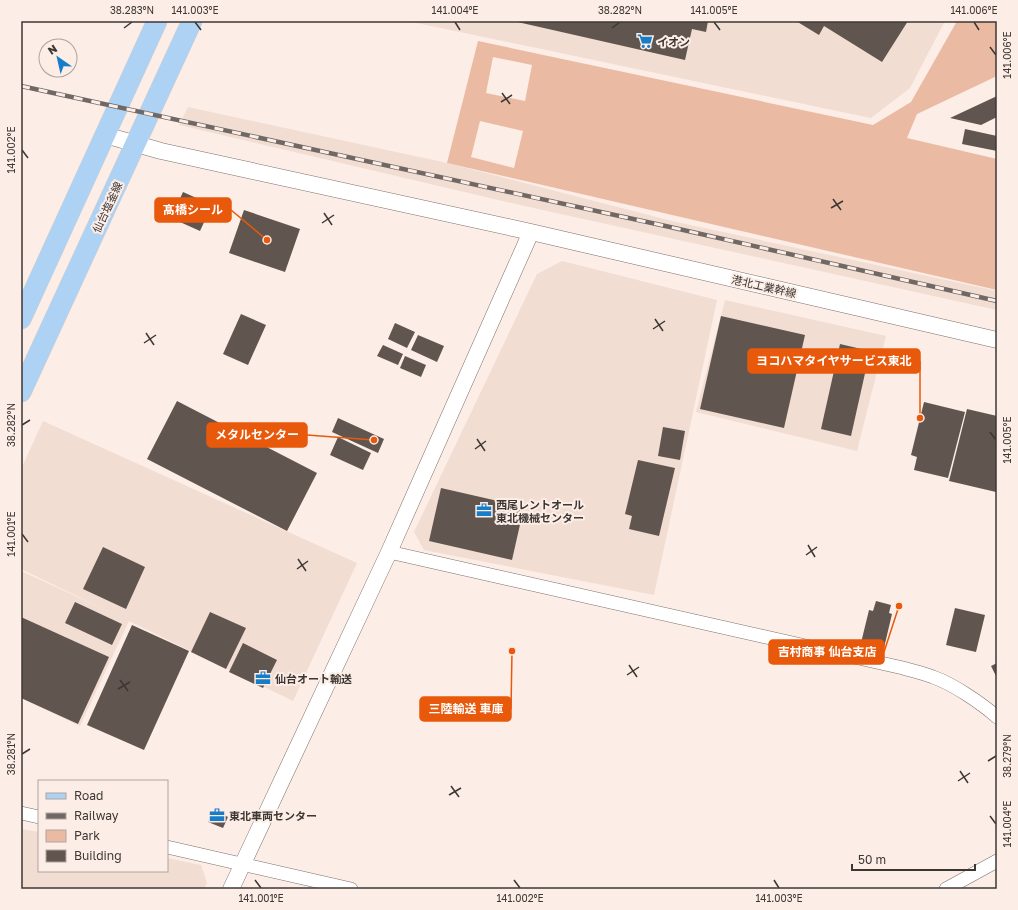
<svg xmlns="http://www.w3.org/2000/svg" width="1018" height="910" viewBox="0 0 1018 910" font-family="'Golos Text','Noto Sans JP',sans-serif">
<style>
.built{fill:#f2ddd2}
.green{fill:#ebbaa3;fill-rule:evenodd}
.building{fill:#61554f}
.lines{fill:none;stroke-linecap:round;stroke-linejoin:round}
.minor-casing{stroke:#7d706a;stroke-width:14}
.tertiary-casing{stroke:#7d706a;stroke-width:17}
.primary-casing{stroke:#d0cfce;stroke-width:21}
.minor{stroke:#fff;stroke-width:13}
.tertiary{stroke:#fff;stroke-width:16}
.primary{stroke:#aed2f4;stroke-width:20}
.rail-casing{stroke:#706864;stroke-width:4.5}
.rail{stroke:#fcede6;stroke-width:3;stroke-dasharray:9;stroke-linecap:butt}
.ticks{fill:none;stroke:#3d3734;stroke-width:1.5}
.labels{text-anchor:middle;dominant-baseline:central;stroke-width:4;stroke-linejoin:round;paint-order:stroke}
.poi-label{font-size:11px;font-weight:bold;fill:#3d3734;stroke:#fcede6;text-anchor:start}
.street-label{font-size:11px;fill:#3d3734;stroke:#fcede6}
.leader{fill:none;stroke:#e8590c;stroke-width:1.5}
.callout-dot{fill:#e8590c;stroke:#fcede6;stroke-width:1.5}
.callout{fill:#e8590c;stroke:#e8590c;stroke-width:1.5}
.callout-label{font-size:12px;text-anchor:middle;font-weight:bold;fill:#fff}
.neatline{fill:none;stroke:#3d3734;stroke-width:1.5}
.ticks-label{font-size:10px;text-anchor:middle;fill:#3d3734}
</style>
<rect width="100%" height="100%" fill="#fcede6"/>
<!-- built -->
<path class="built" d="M407 21H945L910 88 871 118Z
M188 107 447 163 672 221 997 291V310L520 205 179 125Z
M562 261 717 300 654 595 424 550 414 532 537 274Z
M725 300 886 336 857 451 696 412Z
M43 421 357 563 293 701 129 621 80 726 21 698V571L108 611 21 569V469Z
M21 829 39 832V871H167V858L201 865 207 883 204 889H21Z"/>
<!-- green -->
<path class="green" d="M957 21H997V76L917 114 907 138 997 159V290L447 163 478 41 873 125 911 102ZM493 57 532 65 525 101 486 93ZM480 121 523 131 514 168 471 157Z"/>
<!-- building -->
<path class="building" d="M513 21H708L706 32 692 29 685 60Z
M796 21H908L882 62 824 26 819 35Z
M997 96V117L981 125 950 118Z
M965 129 997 136V151L962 144Z
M183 192 212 205 200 231 171 218Z
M244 210 300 229 285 272 229 253Z
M241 314 266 325 248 365 223 354Z
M721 316 805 335 784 428 700 409Z
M395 323 415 332 407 348 388 339Z
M418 335 444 346 437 362 411 350Z
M840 344 870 351 851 436 821 429Z
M383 345 403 354 398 365 377 356Z
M405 356 426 365 421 377 400 368Z
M177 401 317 473 287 531 147 459Z
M924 402 965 412 948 478 914 470 917 457 911 455Z
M967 409 997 416V487L996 492 949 481Z
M338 418 384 439 378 453 332 432Z
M663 427 685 431 680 460 658 456Z
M338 437 371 453 363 470 330 455Z
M638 460 675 468 659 536 629 529 632 516 625 514Z
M441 488 524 507 512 560 429 541Z
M103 547 145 567 126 609 83 589Z
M876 601 891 605 889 613 892 614 883 652 860 647 869 610 873 611Z
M75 602 122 624 112 645 65 623Z
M955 608 985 615 976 652 946 645Z
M210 612 246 628 226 669 191 652Z
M21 617 109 657 78 724 21 698Z
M132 625 189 651 144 750 87 725Z
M243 643 277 660 263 688 229 672Z
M997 663V678L991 666Z
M214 810 228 817 223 828 208 822Z"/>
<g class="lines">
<!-- minor casing -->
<g class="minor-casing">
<path id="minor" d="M389 552 903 668C913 671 923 673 933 677 953 684 981 703 997 717
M21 813 39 817
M167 847 351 889
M946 889 997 861"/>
</g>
<!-- tertiary casing -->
<g class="tertiary-casing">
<path id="tertiary" d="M105 135 161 151 531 232 997 340
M231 889 389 552 531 232"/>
</g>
<!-- primary casing -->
<g class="primary-casing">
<path id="primary" d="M21 319 157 21
M21 392 192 21"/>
</g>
<!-- minor -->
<use href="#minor" class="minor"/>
<!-- tertiary -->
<use href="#tertiary" class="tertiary"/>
<!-- primary -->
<use href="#primary" class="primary"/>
<!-- rail casing -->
<g class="rail-casing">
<path id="rail" d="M21 86 670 227 997 301"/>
</g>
<!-- rail -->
<use href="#rail" class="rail"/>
</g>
<!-- ticks -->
<path class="ticks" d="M195 22 201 30M455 22 460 30M714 22 720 30M974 22 979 30M124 28 132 22M612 28 620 22M990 47 996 55M502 93 510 104M501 102 512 95M22 150 28 158M833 199 841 210M831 208 843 201M324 213 332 225M322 223 334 215M655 319 663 331M653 329 665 321M146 333 154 345M144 343 156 335M22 425 30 420M990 432 996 440M477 439 485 451M475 449 486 441M22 534 28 542M808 545 815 557M806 555 817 547M298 559 306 571M297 569 308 561M629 665 637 677M627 675 639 667M120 680 128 691M118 689 130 682M22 754 30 749M988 761 996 756M960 771 968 783M958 781 970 773M451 786 459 797M449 795 461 788M990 816 996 824M255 880 261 888M514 880 520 888M774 880 779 888"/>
<!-- icons -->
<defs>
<g id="supermarket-bare" transform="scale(1.2)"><path d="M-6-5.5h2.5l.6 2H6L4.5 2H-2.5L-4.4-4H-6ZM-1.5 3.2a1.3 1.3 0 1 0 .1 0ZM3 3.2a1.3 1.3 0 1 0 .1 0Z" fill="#187dc8" stroke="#fcede6" stroke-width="2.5" paint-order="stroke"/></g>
<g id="office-bare" transform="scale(1.2)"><path d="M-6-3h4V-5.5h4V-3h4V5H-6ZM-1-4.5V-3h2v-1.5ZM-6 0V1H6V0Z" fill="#187dc8" stroke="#fcede6" stroke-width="2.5" paint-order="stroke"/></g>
</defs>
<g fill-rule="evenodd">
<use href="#supermarket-bare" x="645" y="41"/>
<use href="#office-bare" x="484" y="510"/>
<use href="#office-bare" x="263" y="678"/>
<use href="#office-bare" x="217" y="815"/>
</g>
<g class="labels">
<!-- poi labels -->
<g class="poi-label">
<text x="657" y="41">イオン</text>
<text x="496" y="504">西尾レントオール<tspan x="496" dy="13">東北機械センター</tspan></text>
<text x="275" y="678">仙台オート輸送</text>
<text x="229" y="815">東北車両センター</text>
</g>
<!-- street labels -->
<g class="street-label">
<text transform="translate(107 207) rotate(-65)">仙台塩釜線</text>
<text transform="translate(764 286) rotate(13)">港北工業幹線</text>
</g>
</g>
<!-- callouts -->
<path class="leader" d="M267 240L231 210M920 418L920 361M374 440L307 435M899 606L884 652M512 651L511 709"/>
<g class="callout-dot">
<circle cx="267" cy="240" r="4"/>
<circle cx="920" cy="418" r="4"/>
<circle cx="374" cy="440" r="4"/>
<circle cx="899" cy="606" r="4"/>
<circle cx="512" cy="651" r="4"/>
</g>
<g class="callout">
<rect x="155" y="198" width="76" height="24" rx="4"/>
<rect x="748" y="349" width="172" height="24" rx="4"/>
<rect x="207" y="423" width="100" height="24" rx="4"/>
<rect x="769" y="640" width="115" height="24" rx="4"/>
<rect x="420" y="697" width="91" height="24" rx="4"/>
</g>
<g class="callout-label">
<text x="193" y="214">髙橋シール</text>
<text x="834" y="365">ヨコハマタイヤサービス東北</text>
<text x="257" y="439">メタルセンター</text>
<text x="827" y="656">吉村商事 仙台支店</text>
<text x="466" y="713">三陸輸送 車庫</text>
</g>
<!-- border -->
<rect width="1018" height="910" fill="none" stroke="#fcede6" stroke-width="44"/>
<!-- legend -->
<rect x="38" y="780" width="130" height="92" fill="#fcede6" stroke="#b0a49f"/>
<rect x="46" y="793" width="20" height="6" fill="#aed2f4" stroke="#b0a49f"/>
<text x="74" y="800" font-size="12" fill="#3d3734">Road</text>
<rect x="46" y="813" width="20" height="6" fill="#706864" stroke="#b0a49f"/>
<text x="74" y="820" font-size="12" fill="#3d3734">Railway</text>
<rect x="46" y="830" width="20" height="12" fill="#ebbaa3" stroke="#b0a49f"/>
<text x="74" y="840" font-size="12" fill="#3d3734">Park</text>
<rect x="46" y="850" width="20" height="12" fill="#61554f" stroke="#b0a49f"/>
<text x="74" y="860" font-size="12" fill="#3d3734">Building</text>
<!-- north arrow -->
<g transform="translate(58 58) rotate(326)"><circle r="19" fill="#fcede6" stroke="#b0a49f"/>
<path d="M0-3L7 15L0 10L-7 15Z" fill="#187dc8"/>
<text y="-6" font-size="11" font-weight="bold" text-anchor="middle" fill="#3d3734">N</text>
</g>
<!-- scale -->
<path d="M852 864v6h123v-6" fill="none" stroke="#3d3734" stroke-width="2"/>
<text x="858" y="864" font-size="12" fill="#3d3734" stroke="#fcede6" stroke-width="3" paint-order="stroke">50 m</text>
<rect x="22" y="22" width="974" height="866" class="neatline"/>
<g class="ticks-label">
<text x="132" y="14">38.283°N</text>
<text x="195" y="14">141.003°E</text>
<text x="455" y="14">141.004°E</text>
<text x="620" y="14">38.282°N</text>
<text x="714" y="14">141.005°E</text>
<text x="974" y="14">141.006°E</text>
<text transform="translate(1007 55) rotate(-90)" y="4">141.006°E</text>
<text transform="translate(11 150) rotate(-90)" y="4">141.002°E</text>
<text transform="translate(11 425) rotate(-90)" y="4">38.282°N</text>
<text transform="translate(1007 440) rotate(-90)" y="4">141.005°E</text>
<text transform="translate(11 534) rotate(-90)" y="4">141.001°E</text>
<text transform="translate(11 754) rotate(-90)" y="4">38.281°N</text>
<text transform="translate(1007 756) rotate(-90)" y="4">38.279°N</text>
<text transform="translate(1007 824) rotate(-90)" y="4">141.004°E</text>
<text x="261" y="902">141.001°E</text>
<text x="520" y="902">141.002°E</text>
<text x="779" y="902">141.003°E</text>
</g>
</svg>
